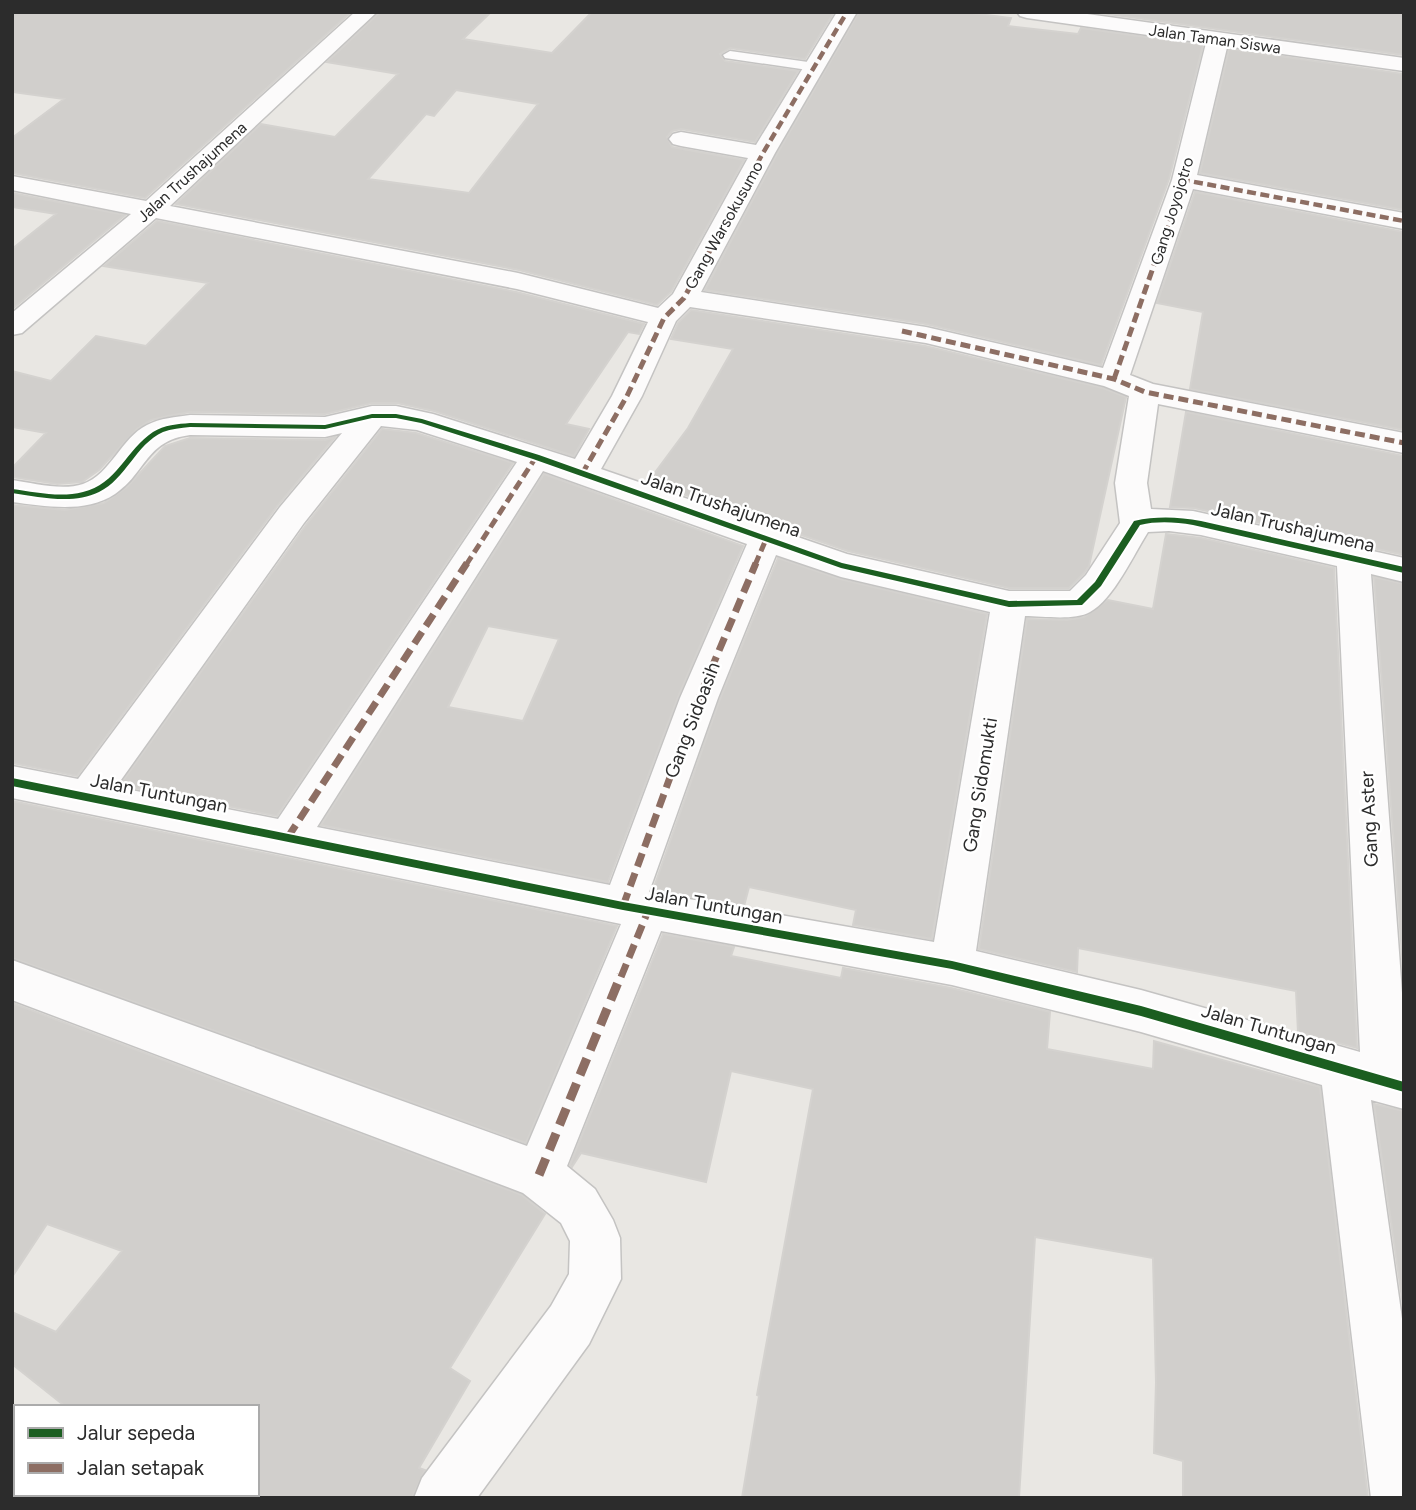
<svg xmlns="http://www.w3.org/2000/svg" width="1416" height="1510" viewBox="0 0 1416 1510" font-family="Figtree,sans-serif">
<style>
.building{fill:#d1cfcc;stroke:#d4d2cf;stroke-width:2;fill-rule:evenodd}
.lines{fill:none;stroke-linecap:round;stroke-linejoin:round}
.lane-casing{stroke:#c4c3c2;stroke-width:3}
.street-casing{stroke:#c4c3c2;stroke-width:3}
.secondary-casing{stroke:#c4c3c2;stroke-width:3}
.lane{fill:#fcfbfb;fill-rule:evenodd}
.street{fill:#fcfbfb;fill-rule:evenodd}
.secondary{fill:#fcfbfb;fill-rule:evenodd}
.quiet-far3{stroke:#8d6e63;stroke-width:4.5;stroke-dasharray:9 4.5;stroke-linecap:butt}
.quiet-far2{stroke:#8d6e63;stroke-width:5;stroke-dasharray:10 5;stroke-linecap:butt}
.quiet-far1{stroke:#8d6e63;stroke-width:7;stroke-dasharray:14 7;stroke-linecap:butt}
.quiet{stroke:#8d6e63;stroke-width:9;stroke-dasharray:18 9;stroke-linecap:butt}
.cycleway-casing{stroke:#fff;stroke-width:4}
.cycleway{fill:#1b5e20;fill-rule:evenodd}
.labels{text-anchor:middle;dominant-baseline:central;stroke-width:5;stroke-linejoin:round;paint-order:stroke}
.far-street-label{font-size:16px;fill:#2c2c2c;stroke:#fff}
.street-label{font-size:19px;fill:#2c2c2c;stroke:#fff}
</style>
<rect width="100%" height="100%" fill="#e9e7e3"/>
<!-- building -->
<path class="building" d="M12 12H351L145 198 12 173V138L64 99 12 92Z
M380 12H491L463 39 552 53 592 12H834L805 59 730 48 720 54 725 61 798 71 755 142 681 129 672 131 667 137 672 147 744 160 671 292 657 305 519 270 176 204 261 124 335 137 398 74 327 62ZM456 90 538 104 469 193 368 179 426 114 434 116Z
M859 12H963L1011 18 1008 26 1078 34 1081 28 1203 45 1169 179 1101 365 926 324 705 290 777 154Z
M1094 12H1404V55Z
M1229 49 1404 74V210L1200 173Z
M1195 192 1404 232V430L1190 389 1203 312 1157 303Z
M12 193 125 215 12 309V249L56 214 12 207Z
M157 221 516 292 644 324 639 334 628 332 566 424 589 429 574 456 434 411 397 403H372L325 414 190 412 168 416 151 420 137 429 99 470 82 482 57 484 12 477V468L46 433 12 427V371L51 381 96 336 146 346 208 283 104 266Z
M691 310 925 346 1103 388 1126 397 1089 566 1084 573 1069 588H1009L848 551 648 482 688 428 733 349 671 339 678 323Z
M1186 412 1404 456V555L1194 508 1170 507Z
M382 429 416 433 513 463 277 816 120 785 306 525Z
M335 437 278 505 77 776 12 763V505L65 510 104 503 127 487 165 446 190 438 325 440Z
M544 474 743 546 678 697 608 882 321 825ZM488 626 559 639 523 721 448 707Z
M1166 534 1201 538 1334 568 1357 1048 1298 1032 1296 991 1078 948 1077 972 979 949 1027 619 1067 620 1084 617 1108 600 1153 609Z
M778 558 840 579 987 614 932 939 853 925 856 910 749 887 744 906 653 890 720 699Z
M1374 577 1404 584V981Z
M12 801 617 926 526 1143 12 958Z
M663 934 734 947 731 956 841 978 843 968 951 988 1050 1012 1047 1049 1153 1069 1154 1041 1320 1087 1368 1498H1183V1461L1154 1453 1156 1382 1153 1258 1035 1237 1019 1498H742L759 1396 757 1395 813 1089 731 1071 706 1182 581 1153 572 1167 570 1165Z
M12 1003 522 1195 545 1214 450 1368 470 1381 419 1468 425 1470 412 1498H257V1407H66L12 1364V1312L56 1332 122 1251 47 1224 12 1277Z
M1374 1104 1404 1111V1305H1403Z"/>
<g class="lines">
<!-- lane casing -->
<g class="lane-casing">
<path id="lane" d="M730 51 815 63 822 67 815 71 725 58 723 55Z"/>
</g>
<!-- street casing -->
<g class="street-casing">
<path id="street" d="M355 12H377L170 206 518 273 658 308 673 294 748 158 681 146 673 144 669 139 673 134 681 132 756 145 837 12H857L775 153 701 292 926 327 1103 368 1172 180 1207 39 1211 35H1225L1229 39 1197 175 1404 213V229L1193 189 1130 375 1153 384 1404 433V453L1158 404 1147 483 1151 509 1193 511 1404 558V582L1371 574 1404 1020V1109L1371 1100 1404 1333V1498H1371L1322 1085 1141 1032 952 985 661 931 567 1166 595 1189 613 1220 620 1238 621 1279 589 1344 477 1498H414L422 1478 551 1306 569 1274 570 1241 561 1223 523 1193 12 1000V960L527 1146 621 924 12 798V766L78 779 280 507 342 433 325 437 190 435C145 441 147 472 115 494 85 514 45 506 12 502V480C33 483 62 491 83 484 111 474 121 438 147 425 160 418 176 417 190 415L325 417 372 406H396L433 414 575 459 612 396 648 322 517 289 156 218 22 333 12 335V313L131 214 12 190V176L146 201ZM690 307 926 343 1104 386 1129 396 1115 483 1120 523 1086 575 1070 591H1009L847 554 601 469 642 396 676 321ZM381 426 417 430 517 462 278 819 116 787 304 523ZM543 471 747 544 680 698 610 885 317 827ZM1169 531 1201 535 1337 566 1360 1052 1141 990 976 951 1025 616C1043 616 1074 621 1090 612 1113 600 1134 554 1148 532ZM776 555 841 577 990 612 934 942 649 892 718 698Z"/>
</g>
<!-- secondary casing -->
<g class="secondary-casing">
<path id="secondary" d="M1017 12H1073L1404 58V71L1027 18 1020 16Z"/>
</g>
<!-- lane -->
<use href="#lane" class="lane"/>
<!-- street -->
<use href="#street" class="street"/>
<!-- secondary -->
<use href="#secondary" class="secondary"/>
<!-- quiet-far3 -->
<path class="quiet-far3" d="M712 247 763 153 847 12
M1161 247 1184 180 1404 221"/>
<!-- quiet-far2 -->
<path class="quiet-far2" d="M902 331 1114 379 1145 392 1404 443
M1114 379 1161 245
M582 474 627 396 664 318 684 298 713 245
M466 565 536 457
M755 565 767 537"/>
<!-- quiet-far1 -->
<path class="quiet-far1" d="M288 837 467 563
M623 906 699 698 756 563
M621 977 648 911"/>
<!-- quiet -->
<path class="quiet" d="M539 1175 621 975"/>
<!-- cycleway casing -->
<g class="cycleway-casing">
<path id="cycleway" d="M372 414H396L422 419 539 455 842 563 1009 601 1077 600 1095 582 1134 521C1157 516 1178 517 1201 521L1404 567V573L1193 525C1175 522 1157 521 1140 525L1101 586 1082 605 1009 607 841 568 533 459 421 423 396 418H372L325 429 190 427C181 428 171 429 163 432 136 444 126 479 99 492 73 505 40 497 12 493V489C35 492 60 498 83 492 116 485 127 449 153 432 164 425 178 424 190 423L325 425Z
M12 778 623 902 952 961 1141 1006 1404 1082V1092L1141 1016 952 969 623 910 12 786Z"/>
</g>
<!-- cycleway -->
<use href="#cycleway" class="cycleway"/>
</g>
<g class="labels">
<!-- far-street labels -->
<g class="far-street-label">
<text transform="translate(1215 39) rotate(8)">Jalan Taman Siswa</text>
<text transform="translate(192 172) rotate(-42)">Jalan Trushajumena</text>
<text transform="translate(1172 211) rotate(-73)">Gang Joyojotro</text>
<text transform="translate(724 225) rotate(-61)">Gang Warsokusumo</text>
</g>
<!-- street labels -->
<g class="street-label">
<text transform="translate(721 504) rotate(19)">Jalan Trushajumena</text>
<text transform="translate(1293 527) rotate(13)">Jalan Trushajumena</text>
<text transform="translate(692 720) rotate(-69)">Gang Sidoasih</text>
<text transform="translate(980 785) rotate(-81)">Gang Sidomukti</text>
<text transform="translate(159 793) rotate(11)">Jalan Tuntungan</text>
<text transform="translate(1369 819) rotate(-93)">Gang Aster</text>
<text transform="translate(714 905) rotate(10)">Jalan Tuntungan</text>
<text transform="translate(1269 1029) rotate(16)">Jalan Tuntungan</text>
</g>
</g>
<!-- border -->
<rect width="1416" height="1510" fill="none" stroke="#2c2c2c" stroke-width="28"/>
<!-- legend -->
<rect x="14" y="1405" width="245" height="91" fill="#ffffff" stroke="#ababab" stroke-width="2"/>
<rect x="28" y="1428" width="35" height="10" fill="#1b5e20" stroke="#ababab" stroke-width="2"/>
<text x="77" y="1440" font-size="21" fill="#2c2c2c">Jalur sepeda</text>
<rect x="28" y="1463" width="35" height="10" fill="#8d6e63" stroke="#ababab" stroke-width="2"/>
<text x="77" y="1475" font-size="21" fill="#2c2c2c">Jalan setapak</text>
</svg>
